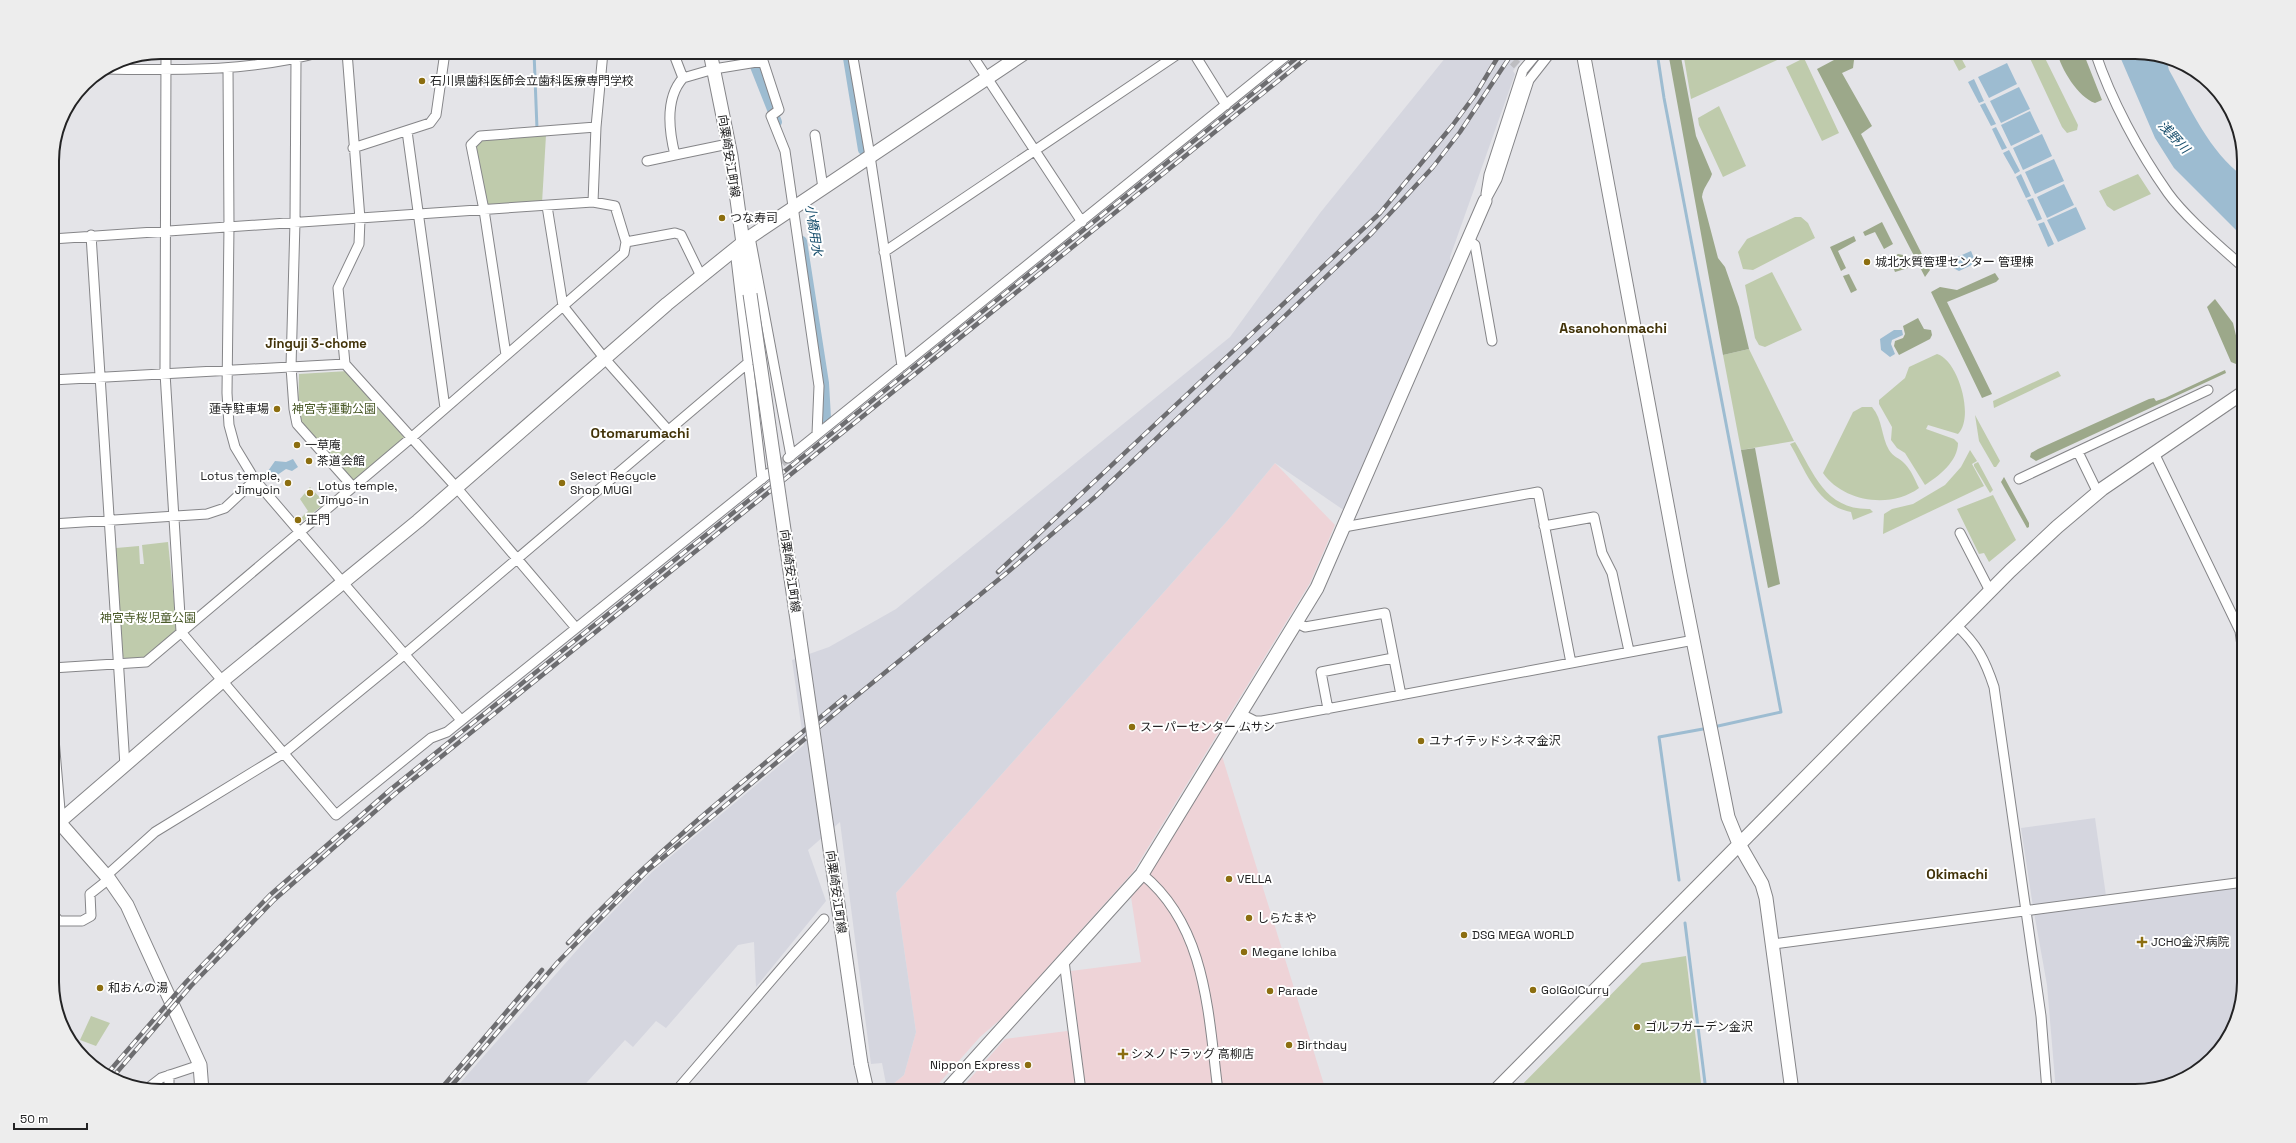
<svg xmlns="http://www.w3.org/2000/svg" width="2296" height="1143" viewBox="0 0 2296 1143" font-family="'Space Grotesk','Noto Sans JP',sans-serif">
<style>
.commercial{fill:#eed3d7}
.built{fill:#d5d6df}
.green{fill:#bfcbac}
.forest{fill:#9ca88a}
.water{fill:#9dbcd1}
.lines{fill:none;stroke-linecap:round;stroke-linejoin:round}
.stream{stroke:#9dbcd1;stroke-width:3}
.canal{stroke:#9dbcd1;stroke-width:10}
.street-tunnel{stroke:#bdbdc1;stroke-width:9;stroke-dasharray:9 4.5;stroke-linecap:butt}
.street-casing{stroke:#858588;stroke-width:11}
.secondary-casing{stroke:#858588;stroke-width:15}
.street{stroke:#fff;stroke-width:9}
.secondary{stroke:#fff;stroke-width:13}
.rail-casing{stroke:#6d6d70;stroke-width:4.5}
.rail{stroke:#fff;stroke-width:3;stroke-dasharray:9;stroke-linecap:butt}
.secondary-bridge-casing{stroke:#858588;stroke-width:15;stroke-linecap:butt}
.secondary-bridge{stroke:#fff;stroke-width:13}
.poi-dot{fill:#8c6e10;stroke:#fff;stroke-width:1.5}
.labels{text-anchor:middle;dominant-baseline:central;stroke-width:4;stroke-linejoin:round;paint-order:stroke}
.poi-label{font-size:12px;fill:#232324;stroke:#fff;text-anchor:start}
.street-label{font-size:12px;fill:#232324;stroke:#fff}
.park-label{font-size:12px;fill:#4a5a29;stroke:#fff}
.water-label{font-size:13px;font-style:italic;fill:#194f6d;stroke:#fff}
.neighbourhood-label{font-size:13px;font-weight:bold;fill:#423309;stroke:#fff}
.quarter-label{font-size:14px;font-weight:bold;fill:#423309;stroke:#fff}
.rim{fill:none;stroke:#232324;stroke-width:2}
</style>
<rect width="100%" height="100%" fill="#e4e4e8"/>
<!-- commercial -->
<path class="commercial" d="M1275 463 1335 525 1310 583 1133 872 1002 1018 980 1037 932 1091H888L887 1089 904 1075 916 1032 896 893 1228 520Z
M1222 756 1326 1091H1086L1071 971 1141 962 1131 897 1146 880Z
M1067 1031 1070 1033 1077 1091H959L1005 1039Z"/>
<!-- built -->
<path class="built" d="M1450 52H1528L1513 71 1515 74 1450 257 1451 267 1345 511 1275 463 1228 520 896 893 916 1032 904 1075 887 1089 882 1063 871 1064 840 822 808 850 826 901 756 987 754 942 738 945 666 1028 656 1021 633 1047 625 1040 579 1091H453L592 933 652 872 804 745 792 660 829 647 896 609 1230 337 1320 213Z
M2095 818 2107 903 2244 886V981L2233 1030 2195 1073 2135 1091H2056L2047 985 2033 907 2021 828Z"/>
<!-- green -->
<path class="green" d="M1683 52H1795L1691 99Z
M1949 52H1958L1966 67 1959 71Z
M2027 52H2042L2078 125 2077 130 2067 133 2062 127Z
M1804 58 1839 133 1822 141 1786 67Z
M1719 106 1746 166 1723 177 1699 125 1698 118Z
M546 135 542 203 495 207 485 203 476 146 481 139Z
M2138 174 2151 194 2114 211 2107 206 2099 191Z
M1795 217H1801L1808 223 1815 238 1753 270 1743 269 1738 252 1747 239Z
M1772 272 1802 330 1765 347 1759 345 1755 338 1745 285Z
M1749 349 1794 441 1741 450 1723 355Z
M1937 354C1958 360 1975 417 1958 434L1928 425 1926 429 1954 439 1958 443C1958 461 1939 476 1925 485L1905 453 1897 448 1891 440 1892 427 1879 404V400L1905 378 1909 367Z
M348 371 407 441 354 483 303 427 298 415 299 374Z
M2058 371 2061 376 1994 408 1993 401Z
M1862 407H1872C1883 420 1881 436 1889 450 1893 457 1900 458 1905 464 1911 470 1915 480 1919 488 1891 509 1843 502 1823 473L1853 412Z
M1975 415 2000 461 1996 467H1994L1979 441Z
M1795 442C1814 473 1825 510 1870 509L1873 512 1853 520 1851 512C1816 505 1806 471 1790 444Z
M1970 450 1977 461 1972 464 1984 486 1883 534 1884 514 1892 509 1913 504 1945 485 1961 467Z
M1978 462 1993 490 1990 493 1974 466V464Z
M310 487 325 503 303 521 301 518 308 511 300 499Z
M1993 495 2016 540 1989 562 1984 553 1979 554 1957 509Z
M168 542 177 631 147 658 125 659 122 655 116 548 139 546 140 564H144L142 545Z
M1686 956 1702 1091H1516L1642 963Z
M91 1016 110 1023 96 1046 80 1040Z"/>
<!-- forest -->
<path class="forest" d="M1668 52H1680L1696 136 1712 174C1709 183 1703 187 1702 197L1718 258 1725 267 1739 307 1749 349 1723 355Z
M1849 52H1855L1853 68 1842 73 1872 126 1861 134 1930 270 1925 277 1817 69Z
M2057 52H2083L2102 100 2095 103C2078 97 2061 69 2057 52Z
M1882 222 1893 244 1884 249 1875 232 1865 236 1863 232Z
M1854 236 1856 241 1838 251 1846 268 1841 271 1830 247Z
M1898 254 1903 255 1908 268 1895 272 1893 267 1895 265V256Z
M1995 273 1999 279 1996 282 1947 302 1992 394 1982 398 1931 292 1940 287 1957 290Z
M1849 274 1857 290 1851 293 1843 276Z
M2215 299 2233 323 2239 348 2244 344V364L2241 366 2231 362 2207 307Z
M1918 318 1924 329 1931 330 1932 335 1930 339 1899 355 1894 346 1895 341 1903 338 1905 334 1903 326Z
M2225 370 2226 373 2036 461 2030 457 2031 453 2038 449 2149 399 2154 398 2156 401 2165 398Z
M1755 448 1780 584 1768 588 1741 450Z
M2004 477 2029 523V527L2027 528 2001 482Z"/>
<!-- water -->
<path class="water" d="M2118 52H2134L2166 59 2169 70C2190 107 2209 152 2244 177V238L2174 168 2155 138Z
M2007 63 2017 84 1989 98 1978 77Z
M1974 79 1984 101 1979 103 1968 82Z
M2019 87 2030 109 2001 123 1990 101Z
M1985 103 1996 124 1991 126 1980 105Z
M2030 111 2040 132 2011 146 2001 125Z
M1996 127 2007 148 2002 150 1992 129Z
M2042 134 2052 156 2023 170 2013 148Z
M2009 150 2020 171 2015 174 2003 153Z
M2054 159 2064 181 2035 194 2025 172Z
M2021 174 2031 196 2026 198 2016 177Z
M2064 184 2074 205 2047 218 2037 197Z
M2033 198 2042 219 2037 221 2027 200Z
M2076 207 2086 229 2058 242 2047 220Z
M2044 222 2054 244 2048 247 2038 224Z
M1971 251 1976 263 1959 271 1953 268 1951 265 1955 258Z
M1894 330H1902L1903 335 1892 340 1891 344 1895 354 1890 357 1881 350 1880 339Z
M293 459 298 467 292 471 286 469 270 480 267 474H261L268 471 275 461 286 462Z"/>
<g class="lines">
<!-- stream -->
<path class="stream" d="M534 52 537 129
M1657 52 1664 98 1781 712 1718 726
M1679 880 1659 737 1703 729
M1685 923 1706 1091"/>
<!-- canal -->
<path class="canal" d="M754 52V64L777 122
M847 52 863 150
M802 241 824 383 826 418"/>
<!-- street-tunnel -->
<path class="street-tunnel" d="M1503 52 1517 65
M771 471 788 458"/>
<!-- street casing -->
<g class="street-casing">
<path id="street" d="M166 52 165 373 181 632 336 815 431 738 447 732 769 473
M347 52 360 219 359 244 338 288 345 364 456 487 576 628
M673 52 683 78 714 69 763 61
M763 52V61L779 110 771 116 785 151 819 386 817 434
M852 52 870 156 902 366
M970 52 1082 222
M1193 52 1226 105
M2095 52C2111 100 2139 152 2168 193 2186 218 2221 247 2244 268
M296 59 295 222 291 367 294 409 297 424 353 487
M228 68 229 226 227 393 229 425 235 447 255 480 461 720
M107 69C178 70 251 72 321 52
M683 78C665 98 669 131 675 155L728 144
M2225 100V101
M407 131 445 408
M815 135 823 188
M353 148 430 123 436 115 445 52
M647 161 675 155
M1486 194 1489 175 1523 70 1538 52
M1485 201 1497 179 1529 80 1551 52
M593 202 596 127 603 52
M547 206 563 306 605 359 668 430
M91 235 125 766
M750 237 791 456
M52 239 593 202 615 206 626 242 624 253 411 438 146 662 52 668
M1468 240 1475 245 1492 341
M626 242 675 233 681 235 701 276
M735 250 762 479
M884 252 1181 52
M506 355 484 210 471 145 480 136 596 127
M52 380 345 364
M2078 452 2098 493
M2154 453 2240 631 2244 661
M788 458 1291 52
M2019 479 2208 390
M52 524 207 514 225 508 255 480
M1544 526 1594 517 1602 553 1612 573 1629 651
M1344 527 1538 492 1571 663
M1960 533 1990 591
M1295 622 1305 627 1385 613 1401 695
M1956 625C1977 644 1985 660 1994 687L2041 1016 2047 1091
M1328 709 1321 672 1393 658
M1239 713 1255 721H1262L1694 640
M1142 874C1207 927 1208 1014 1218 1091
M106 876 155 832 284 753 405 654 749 362
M52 885 53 914 59 921H82L91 916 90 894 109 879
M1773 944 2244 882
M1064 961 1081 1091
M169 1075V1091
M148 1088 161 1078 200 1065
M676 1091 824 919
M1195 1091 1217 1088"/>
</g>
<!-- secondary casing -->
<g class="secondary-casing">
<path id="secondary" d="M710 52 731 156 750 294
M1583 52 1680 574 1728 817 1739 844 1762 884 1766 898 1792 1091
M52 739 59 822 109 879 127 905 200 1065 202 1091
M52 833 59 822 221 682 418 521 667 304 750 237 1026 52
M861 1064 867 1091
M946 1091 1142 874 1317 588 1485 201
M1495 1091 2010 571 2057 527 2102 489 2244 392"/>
</g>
<!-- street -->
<use href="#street" class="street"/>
<!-- secondary -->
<use href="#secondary" class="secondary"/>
<!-- rail casing -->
<g class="rail-casing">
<path id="rail" d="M998 572 1380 213 1452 126 1475 95 1501 52
M568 943C653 853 749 776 845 697
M107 1074 186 982 270 895 391 789 1304 52
M112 1078 191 986 274 900 395 794 1314 52
M439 1091 542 970
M447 1091 557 963 647 871 849 702 1009 571 1095 497 1372 233 1433 167 1460 132 1513 52"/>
</g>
<!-- rail -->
<use href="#rail" class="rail"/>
<!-- secondary-bridge casing -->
<g class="secondary-bridge-casing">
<path id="secondary-bridge" d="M750 294 861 1064"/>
</g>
<!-- secondary-bridge -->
<use href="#secondary-bridge" class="secondary-bridge"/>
</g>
<!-- markers -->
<g class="poi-dot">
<circle cx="422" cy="81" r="4"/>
<circle cx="722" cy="218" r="4"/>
<circle cx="1867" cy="262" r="4"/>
<circle cx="277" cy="409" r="4"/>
<circle cx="297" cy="445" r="4"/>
<circle cx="309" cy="461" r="4"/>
<circle cx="288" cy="483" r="4"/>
<circle cx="562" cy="483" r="4"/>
<circle cx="310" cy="493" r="4"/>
<circle cx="298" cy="520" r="4"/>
<circle cx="1132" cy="727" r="4"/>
<circle cx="1421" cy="741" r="4"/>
<circle cx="1229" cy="879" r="4"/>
<circle cx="1249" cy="918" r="4"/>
<circle cx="1464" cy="935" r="4"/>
<path d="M2140 936h4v4h4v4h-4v4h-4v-4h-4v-4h4z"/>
<circle cx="1244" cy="952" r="4"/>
<circle cx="100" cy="988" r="4"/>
<circle cx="1533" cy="990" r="4"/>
<circle cx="1270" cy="991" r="4"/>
<circle cx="1637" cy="1027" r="4"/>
<circle cx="1289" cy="1045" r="4"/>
<path d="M1121 1048h4v4h4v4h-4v4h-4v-4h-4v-4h4z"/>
<circle cx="1028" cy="1065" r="4"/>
</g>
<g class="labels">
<!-- poi labels -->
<g class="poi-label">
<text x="430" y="81">石川県歯科医師会立歯科医療専門学校</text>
<text x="730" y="218">つな寿司</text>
<text x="1875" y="262">城北水質管理センター 管理棟</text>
<text x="269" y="409" text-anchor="end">蓮寺駐車場</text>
<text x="305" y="445">一草庵</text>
<text x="317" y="461">茶道会館</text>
<text x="280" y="476" text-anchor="end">Lotus temple,<tspan x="280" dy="14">Jimyoin</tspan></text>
<text x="570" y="476">Select Recycle<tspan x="570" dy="14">Shop MUGI</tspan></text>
<text x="318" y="486">Lotus temple,<tspan x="318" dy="14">Jimyo-in</tspan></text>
<text x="306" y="520">正門</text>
<text x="1140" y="727">スーパーセンター ムサシ</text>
<text x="1429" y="741">ユナイテッドシネマ金沢</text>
<text x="1237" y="879">VELLA</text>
<text x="1257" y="918">しらたまや</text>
<text x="1472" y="935">DSG MEGA WORLD</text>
<text x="2151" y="942">JCHO金沢病院</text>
<text x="1252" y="952">Megane Ichiba</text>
<text x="108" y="988">和おんの湯</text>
<text x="1541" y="990">Go!Go!Curry</text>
<text x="1278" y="991">Parade</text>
<text x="1645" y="1027">ゴルフガーデン金沢</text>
<text x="1297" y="1045">Birthday</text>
<text x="1131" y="1054">シメノドラッグ 高柳店</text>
<text x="1020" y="1065" text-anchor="end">Nippon Express</text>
</g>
<!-- street labels -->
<g class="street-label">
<text transform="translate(729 156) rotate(81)">向粟崎安江町線</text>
<text transform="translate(790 571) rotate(82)">向粟崎安江町線</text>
<text transform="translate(836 892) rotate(82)">向粟崎安江町線</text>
</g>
<!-- park labels -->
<g class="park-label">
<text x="334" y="409">神宮寺運動公園</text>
<text x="148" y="618">神宮寺桜児童公園</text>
</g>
<!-- water labels -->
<g class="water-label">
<text transform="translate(2174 137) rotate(47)">浅野川</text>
<text transform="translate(814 230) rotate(81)">小橋用水</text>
</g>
<!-- neighbourhood labels -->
<g class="neighbourhood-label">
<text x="316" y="343">Jinguji 3-chome</text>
</g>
<!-- quarter labels -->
<g class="quarter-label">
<text x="1613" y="328">Asanohonmachi</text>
<text x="640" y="433">Otomarumachi</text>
<text x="1957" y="874">Okimachi</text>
</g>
</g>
<!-- crop -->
<path d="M0 0H2296V1143H0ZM161 59H2135A102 102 0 0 1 2237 161V982A102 102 0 0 1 2135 1084H161A102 102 0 0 1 59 982V161A102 102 0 0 1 161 59Z" fill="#ededed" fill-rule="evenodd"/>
<path class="rim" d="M161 59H2135A102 102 0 0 1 2237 161V982A102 102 0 0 1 2135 1084H161A102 102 0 0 1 59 982V161A102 102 0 0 1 161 59Z"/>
<!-- scale -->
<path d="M14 1123v6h73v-6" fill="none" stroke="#232324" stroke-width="2"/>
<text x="20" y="1123" font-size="12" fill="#232324" stroke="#ffffff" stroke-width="3" paint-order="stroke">50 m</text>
</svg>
